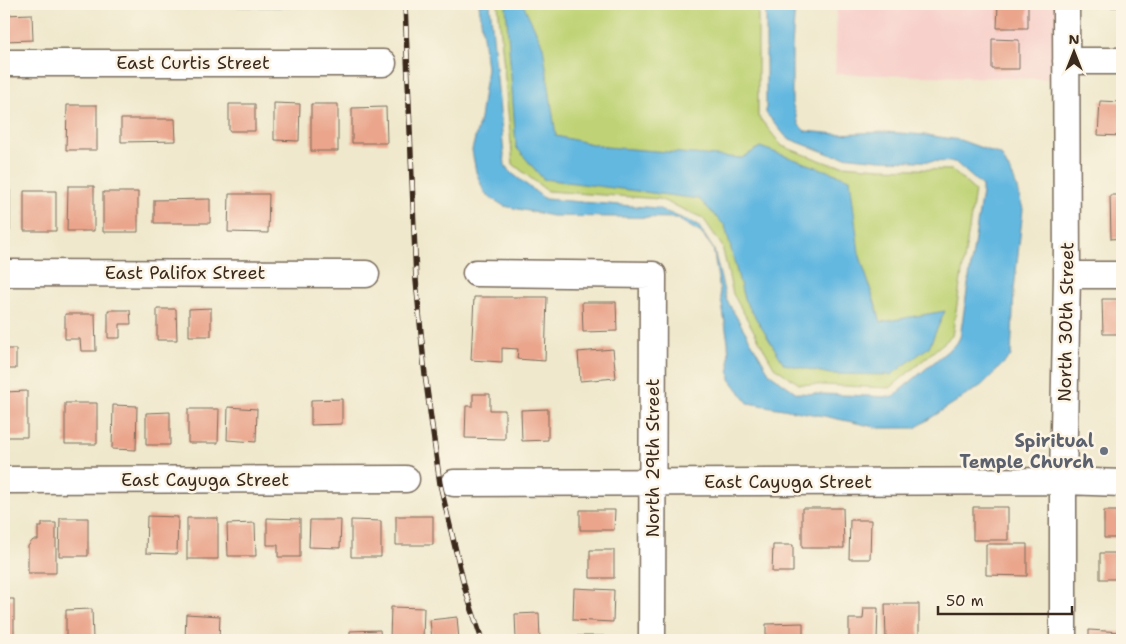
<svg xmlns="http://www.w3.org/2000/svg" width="1126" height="644" viewBox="0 0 1126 644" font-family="'Shantell Sans',sans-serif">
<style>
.built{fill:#f7d0cb}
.green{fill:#bfd376;stroke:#7d7e4a}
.water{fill:#63b8e0;stroke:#4f717f}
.building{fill:#eaa58c}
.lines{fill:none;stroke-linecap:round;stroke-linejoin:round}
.minor-casing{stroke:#7a6c5b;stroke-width:29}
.minor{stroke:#fff;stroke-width:26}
.rail-casing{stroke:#3b2a1e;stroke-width:5.5}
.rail{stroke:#fcf5e5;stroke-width:4;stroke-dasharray:11;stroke-linecap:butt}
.worship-dot{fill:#6b7280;stroke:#fcf5e5;stroke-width:2}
.labels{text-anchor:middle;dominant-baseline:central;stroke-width:5;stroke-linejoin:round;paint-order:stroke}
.street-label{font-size:18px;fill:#3b2a1e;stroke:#fcf5e5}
.worship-label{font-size:18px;font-weight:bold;fill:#5b616d;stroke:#fcf5e5;text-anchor:end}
</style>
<rect width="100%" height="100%" fill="#fcf5e5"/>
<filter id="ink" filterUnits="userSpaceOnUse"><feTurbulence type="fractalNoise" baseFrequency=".02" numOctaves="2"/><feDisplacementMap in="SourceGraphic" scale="10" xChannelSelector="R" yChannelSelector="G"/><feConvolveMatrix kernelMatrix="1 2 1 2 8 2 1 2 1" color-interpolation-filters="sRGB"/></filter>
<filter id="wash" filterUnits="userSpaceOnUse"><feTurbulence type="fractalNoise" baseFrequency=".0096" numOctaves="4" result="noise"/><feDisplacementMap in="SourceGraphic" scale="20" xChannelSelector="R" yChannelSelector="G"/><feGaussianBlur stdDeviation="1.12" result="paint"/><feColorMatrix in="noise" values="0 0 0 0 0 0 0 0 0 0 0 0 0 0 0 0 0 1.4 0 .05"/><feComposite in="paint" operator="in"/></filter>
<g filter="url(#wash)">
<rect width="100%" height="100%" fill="#efe8cc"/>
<!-- built -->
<path class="built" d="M837 4H1057V79L835 74Z"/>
<!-- green -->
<path class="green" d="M498 4H758V116L782 146 830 164 880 168 952 170 975 191 952 336 890 388 799 384 774 367 733 294 722 246 703 218 659 199 547 191 513 164Z"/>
<!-- water -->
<path class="water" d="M165 4H311L285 7 169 6Z
M479 4H490L505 165 509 171 545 199 657 208 698 225 714 250 726 299 770 374 797 393 892 397 957 343 960 337 982 192V186L955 162 880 160 832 155 787 138 766 113V4H795L792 48V103L799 125 805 131 837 134 885 132 925 135 960 140 1001 155 1014 179 1023 209 1014 290 1011 356 982 385 915 428H880L824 416 748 403 730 379 728 342 713 248 701 233 676 218 552 216 504 206 485 194 476 172 472 150 480 119 487 68Z
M507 4H523L543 46 556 136 606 147 742 158 760 147 850 179 859 253 881 322 945 311 929 347 891 375 830 374 784 364 744 299 725 226 699 199 543 179 516 147 506 6Z"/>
<g id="blocks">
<!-- building -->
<path class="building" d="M998 4H1028V28H997Z
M1091 4H1118V7H1091Z
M32 14 33 40 4 41V15Z
M992 39 1019 40V69H992Z
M1100 101 1122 102V136L1098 135Z
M274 103 300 104 299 141 274 140Z
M4 104H7V137H4Z
M229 104H255V131H229Z
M311 104H338V151H311Z
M67 105H97V150H66Z
M386 107 387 143H352V108Z
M121 119H175L176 141 121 142Z
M68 186H94V231H67Z
M4 190H10V231H4Z
M24 191H56V231H24Z
M103 192H138V232H103Z
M229 194H269L268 233 228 232Z
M1110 195H1122V238L1111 239Z
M210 199V223H154V200Z
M474 297H547L545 361 517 359 518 349 502 348V362L471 360Z
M1102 299H1122V334H1103Z
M582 302H616L617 331 583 332Z
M211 308V336H189V309Z
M157 309H176L177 340H157Z
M108 310H130L131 324H120V338H108Z
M65 314H95L96 351H81L80 339H65Z
M4 349H16V369H4Z
M613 349 616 378 580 381 578 352Z
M27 391V437H4V392Z
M473 394H490V410H505V439L465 438 466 406H473Z
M342 399V424L311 425V400Z
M65 403H97V444H65Z
M113 405 137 406 136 450 112 449Z
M228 407 257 409 256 442 227 440Z
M188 409H219L218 443H188Z
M548 409V440L522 441 521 410Z
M170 412V445H146V413Z
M973 507H1008V540H973Z
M802 508H843L844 548H802Z
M580 510H615L614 530H580Z
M1104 511H1122V538H1104Z
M147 516 178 517 177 554 146 553Z
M396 516H433V545H396Z
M60 518H88V556H59Z
M187 518H218V559H187Z
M267 518 300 519V557H278V545H267Z
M310 520H341L340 548 309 547Z
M351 520 381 521V557H351Z
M850 520H871L870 559H849Z
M42 523H56V573H28V546L33 540H38V527H42Z
M255 523 256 556H228L227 524Z
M986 544H1027V576L986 575Z
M773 545H793V572H772Z
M590 550H614V578H590Z
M1100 553H1121V579H1100Z
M574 588 614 590 613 622 573 620Z
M4 599H14V640H4Z
M885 604H919V640H886Z
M391 607 424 608 423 640H390Z
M864 608H878L877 640H849V619H863Z
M92 609 93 640H66V610Z
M539 613 540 640H516L515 614Z
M186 614 220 616 219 640H185Z
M457 617 459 640H432L430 620Z
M803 623V640H766V624Z
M380 630 381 640H350V631Z
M1089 630 1122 632 1121 640H1089Z
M577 636H604V640H577Z"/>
</g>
</g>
<g filter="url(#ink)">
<use href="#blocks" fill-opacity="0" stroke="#7a6c5b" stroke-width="1"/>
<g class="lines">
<!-- minor casing -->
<g class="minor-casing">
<path id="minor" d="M1066 61H1122
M4 63H383
M4 273 366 274
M476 273 653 275 652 640
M1067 275H1122
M4 480 406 479
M454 483 1063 481 1122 483
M1063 640V481L1067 275 1066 4"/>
</g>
<!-- minor -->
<use href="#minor" class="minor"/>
<!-- rail casing -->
<g class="rail-casing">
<path id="rail" d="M405 4 416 280 425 375 440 484 465 589 482 640"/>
</g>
<!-- rail -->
<use href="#rail" class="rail"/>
</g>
</g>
<!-- markers -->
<circle class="worship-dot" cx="1104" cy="451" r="5"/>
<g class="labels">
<!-- street labels -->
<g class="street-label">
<text x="193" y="63">East Curtis Street</text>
<text x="185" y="273">East Palifox Street</text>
<text transform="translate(1066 322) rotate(-89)">North 30th Street</text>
<text transform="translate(653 458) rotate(-90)">North 29th Street</text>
<text x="205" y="480">East Cayuga Street</text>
<text x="788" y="482">East Cayuga Street</text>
</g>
<!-- worship labels -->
<g class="worship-label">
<text x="1094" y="441">Spiritual<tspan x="1094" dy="21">Temple Church</tspan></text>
</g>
</g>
<!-- margin -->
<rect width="1126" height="644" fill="none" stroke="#fcf5e5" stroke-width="20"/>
<!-- north arrow -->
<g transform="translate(1074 52)" stroke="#fcf5e5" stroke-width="4" paint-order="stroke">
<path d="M0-4L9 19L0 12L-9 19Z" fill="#3b2a1e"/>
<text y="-8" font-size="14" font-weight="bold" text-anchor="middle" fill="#3b2a1e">N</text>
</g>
<!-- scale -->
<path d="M938 606v8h134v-8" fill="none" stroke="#3b2a1e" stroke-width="2.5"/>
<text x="946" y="606" font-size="15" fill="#3b2a1e" stroke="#fcf5e5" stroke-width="4" paint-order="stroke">50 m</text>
</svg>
